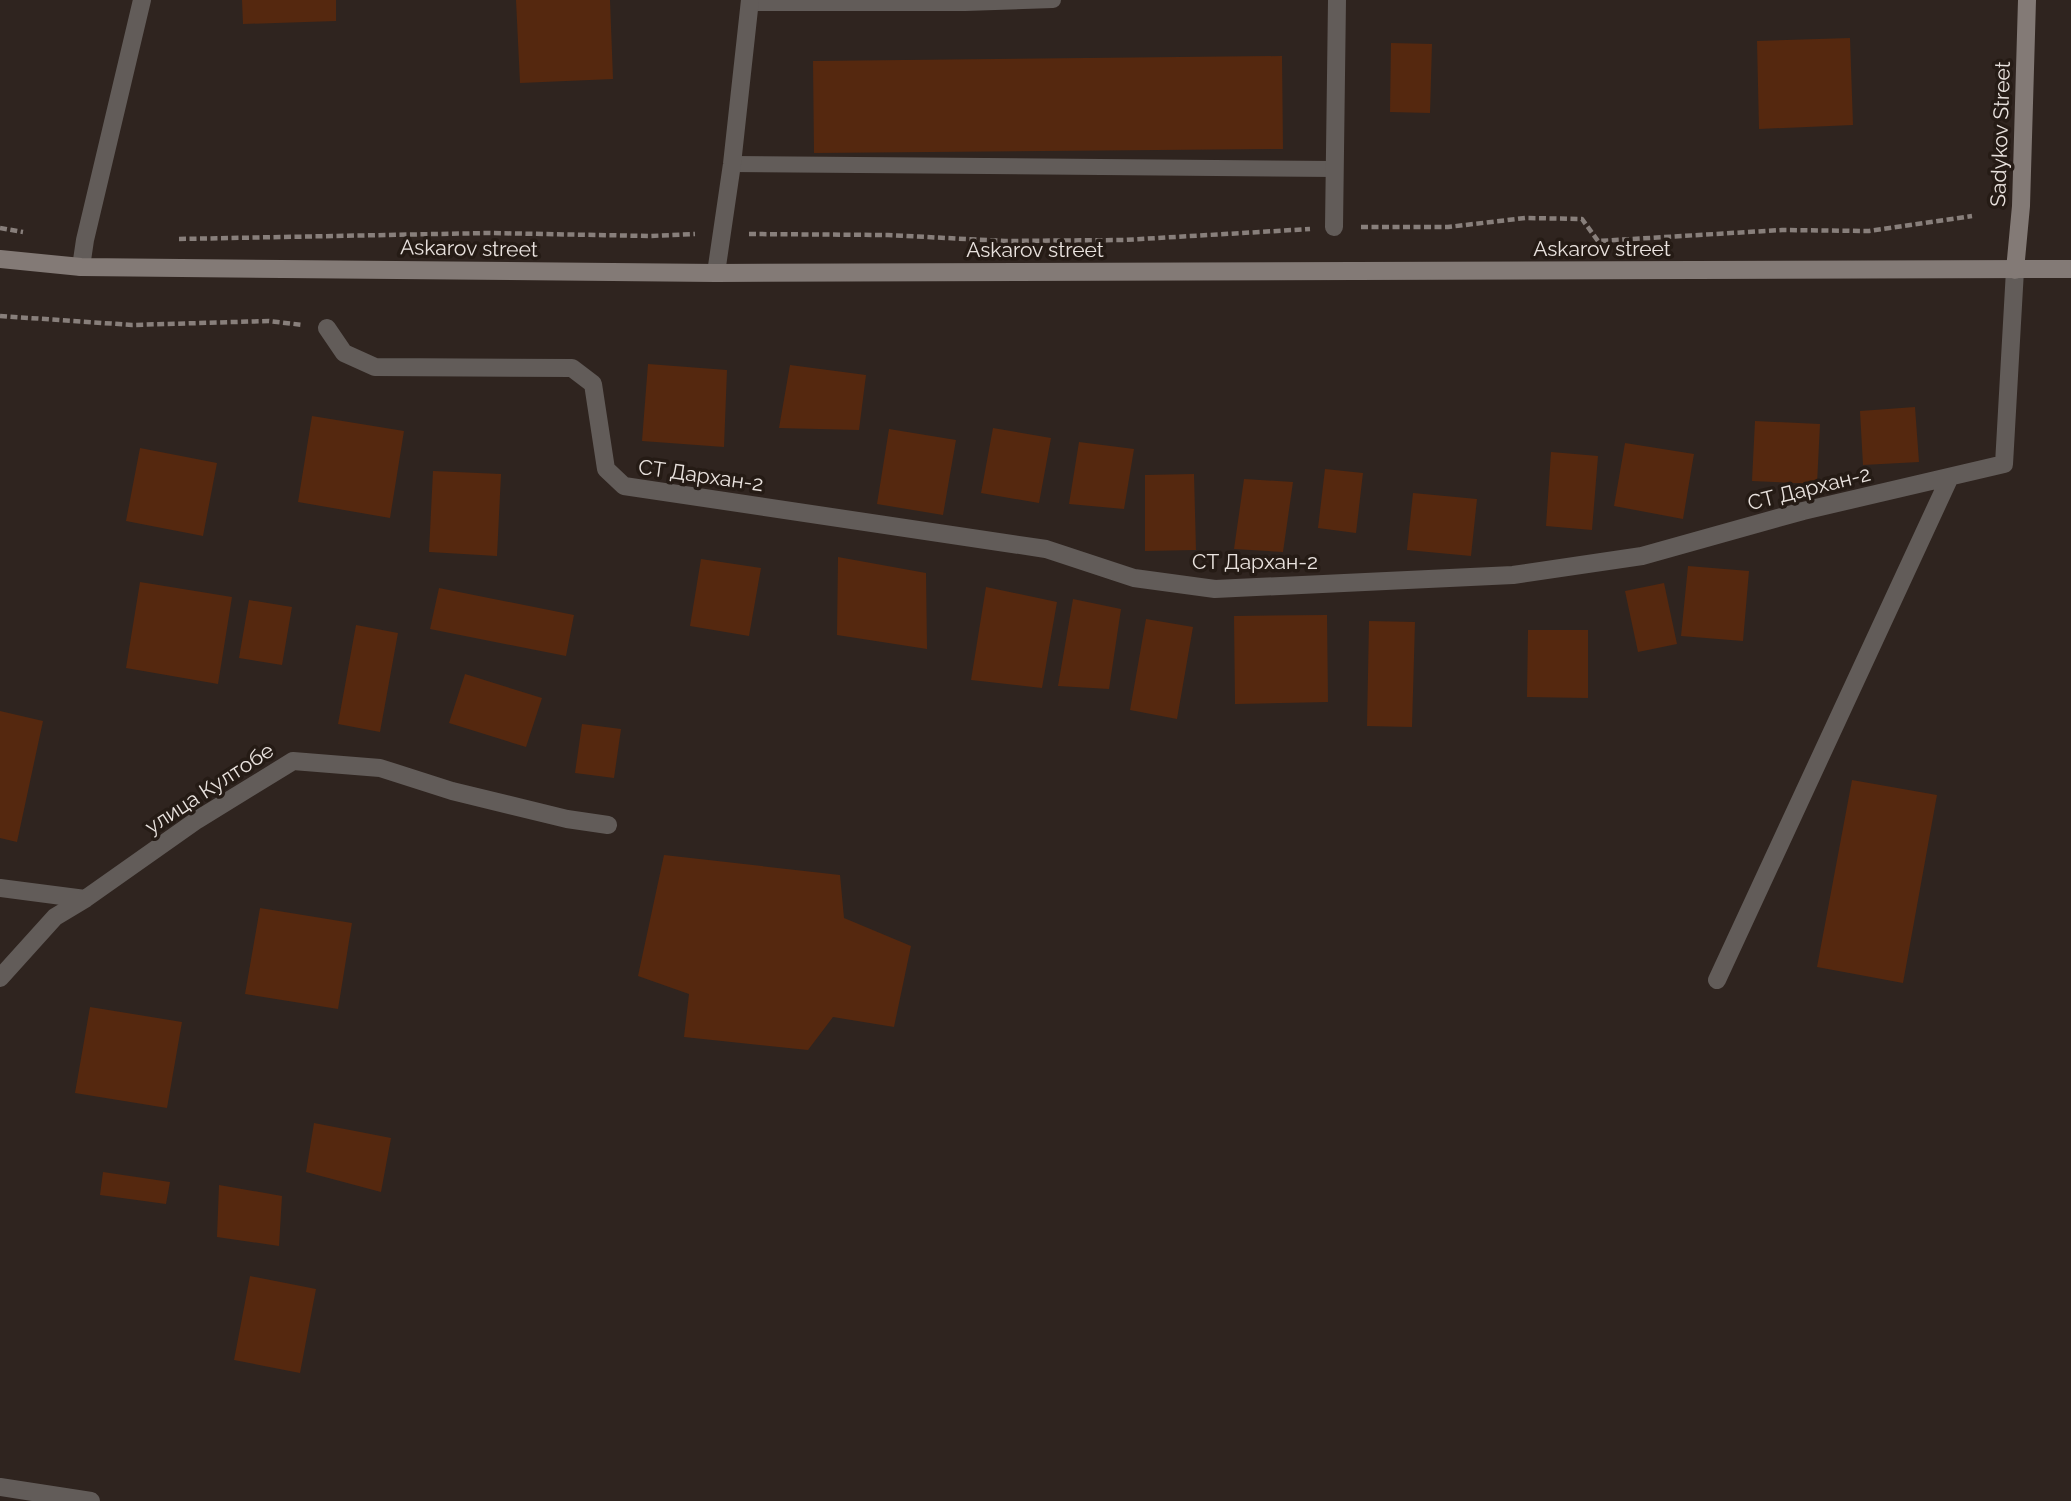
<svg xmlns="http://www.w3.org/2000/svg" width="2071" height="1501" viewBox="0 0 2071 1501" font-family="Raleway,sans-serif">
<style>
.building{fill:#55280f}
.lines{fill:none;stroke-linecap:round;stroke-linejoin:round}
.path{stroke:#887f7b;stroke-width:4.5;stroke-dasharray:7 3.5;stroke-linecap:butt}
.lane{stroke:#625c59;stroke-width:16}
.street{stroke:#625c59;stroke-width:18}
.secondary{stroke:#837a76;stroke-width:18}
.labels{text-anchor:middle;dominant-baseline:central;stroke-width:7;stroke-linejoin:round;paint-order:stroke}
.street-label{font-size:21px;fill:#e9e2de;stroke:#251b15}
</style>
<rect width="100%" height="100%" fill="#2f241f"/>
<!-- building -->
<path class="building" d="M242 0H336V21L243 24Z
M516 0H610L613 79 520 83Z
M1850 38 1853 125 1759 129 1757 41Z
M1391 43 1432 44 1430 113 1390 112Z
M1282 56 1283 149 814 153 813 61Z
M648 364 727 370 724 447 642 441Z
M790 365 866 375 859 430 779 428Z
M1915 407 1919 462 1863 465 1860 411Z
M312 416 404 431 390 518 298 502Z
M1755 421 1820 424 1817 484 1752 481Z
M993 428 1051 438 1039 503 981 493Z
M889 429 956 440 943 515 877 504Z
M1079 442 1134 449 1124 509 1069 504Z
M1625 443 1694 454 1683 519 1614 506Z
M140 448 217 463 203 536 126 521Z
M1551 452 1598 456 1592 530 1546 526Z
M1325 469 1363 473 1356 533 1318 528Z
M433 471 501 474 497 556 429 552Z
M1194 474 1196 550 1145 551V475Z
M1244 479 1293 482 1283 552 1234 549Z
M1413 493 1477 499 1471 556 1407 550Z
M838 557 926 573 927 649 837 635Z
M701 559 761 568 749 636 690 626Z
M1688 566 1749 571 1743 641 1681 636Z
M140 582 232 597 218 684 126 668Z
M1664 583 1677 644 1638 652 1625 591Z
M986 587 1057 602 1042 688 971 680Z
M439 588 574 615 566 656 430 629Z
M1073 599 1121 609 1109 689 1058 686Z
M249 600 292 607 282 665 239 658Z
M1327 615 1328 702 1235 704 1234 616Z
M1146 619 1193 627 1177 719 1130 710Z
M1369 621 1415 622 1412 727 1367 726Z
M356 625 398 633 380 732 338 724Z
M1528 630H1588V698L1527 697Z
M465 674 542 698 526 747 449 723Z
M0 711 43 721 17 842 0 838Z
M582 724 621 729 614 778 575 773Z
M1852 780 1937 795 1903 983 1817 967Z
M664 855 840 875 844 918 911 946 894 1027 833 1017 808 1050 684 1037 689 994 638 976Z
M260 908 352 923 338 1009 245 994Z
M90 1007 182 1022 167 1108 75 1093Z
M314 1123 391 1138 381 1192 306 1172Z
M103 1172 170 1182 166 1204 100 1195Z
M219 1185 282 1196 279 1246 217 1237Z
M250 1276 316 1289 300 1373 234 1360Z"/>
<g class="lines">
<!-- path -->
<path class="path" d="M1361 227H1448L1525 218 1582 219 1598 241 1782 230 1869 231 1972 216
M0 228 23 232
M749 234 888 235 1005 241 1124 240 1310 229
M179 239 489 233 650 236 695 234
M0 316 132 325 269 321 303 325"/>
<!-- lane -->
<path class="lane" d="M749 3H965V0
M965 3 1053 0
M732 164 1335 169"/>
<!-- street -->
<path class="street" d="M1334 227 1337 0
M81 267 85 240 142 0
M716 273 732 164 750 0
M327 328 344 353 375 367 572 368 593 384 606 469 624 486 1046 549 1134 578 1215 589 1513 575 1642 556 1803 511 2004 464 2015 270
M0 888 85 899
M0 978 55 917 85 899 197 820 293 761 380 768 452 791 567 819 608 825
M1717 980 1949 479
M0 1487 91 1501"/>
<!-- secondary -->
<path class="secondary" d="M0 259 81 267 716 273 2071 269
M2015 270 2021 206 2027 0"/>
</g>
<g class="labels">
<!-- street labels -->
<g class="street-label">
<text transform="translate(2000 134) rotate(-88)">Sadykov Street</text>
<text transform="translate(469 248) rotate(1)">Askarov street</text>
<text x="1602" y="248">Askarov street</text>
<text x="1035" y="249">Askarov street</text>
<text transform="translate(701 475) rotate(8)">СТ Дархан-2</text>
<text transform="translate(1809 488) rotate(-14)">СТ Дархан-2</text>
<text x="1255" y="561">СТ Дархан-2</text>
<text transform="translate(209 788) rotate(-33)">улица Култобе</text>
</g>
</g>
</svg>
